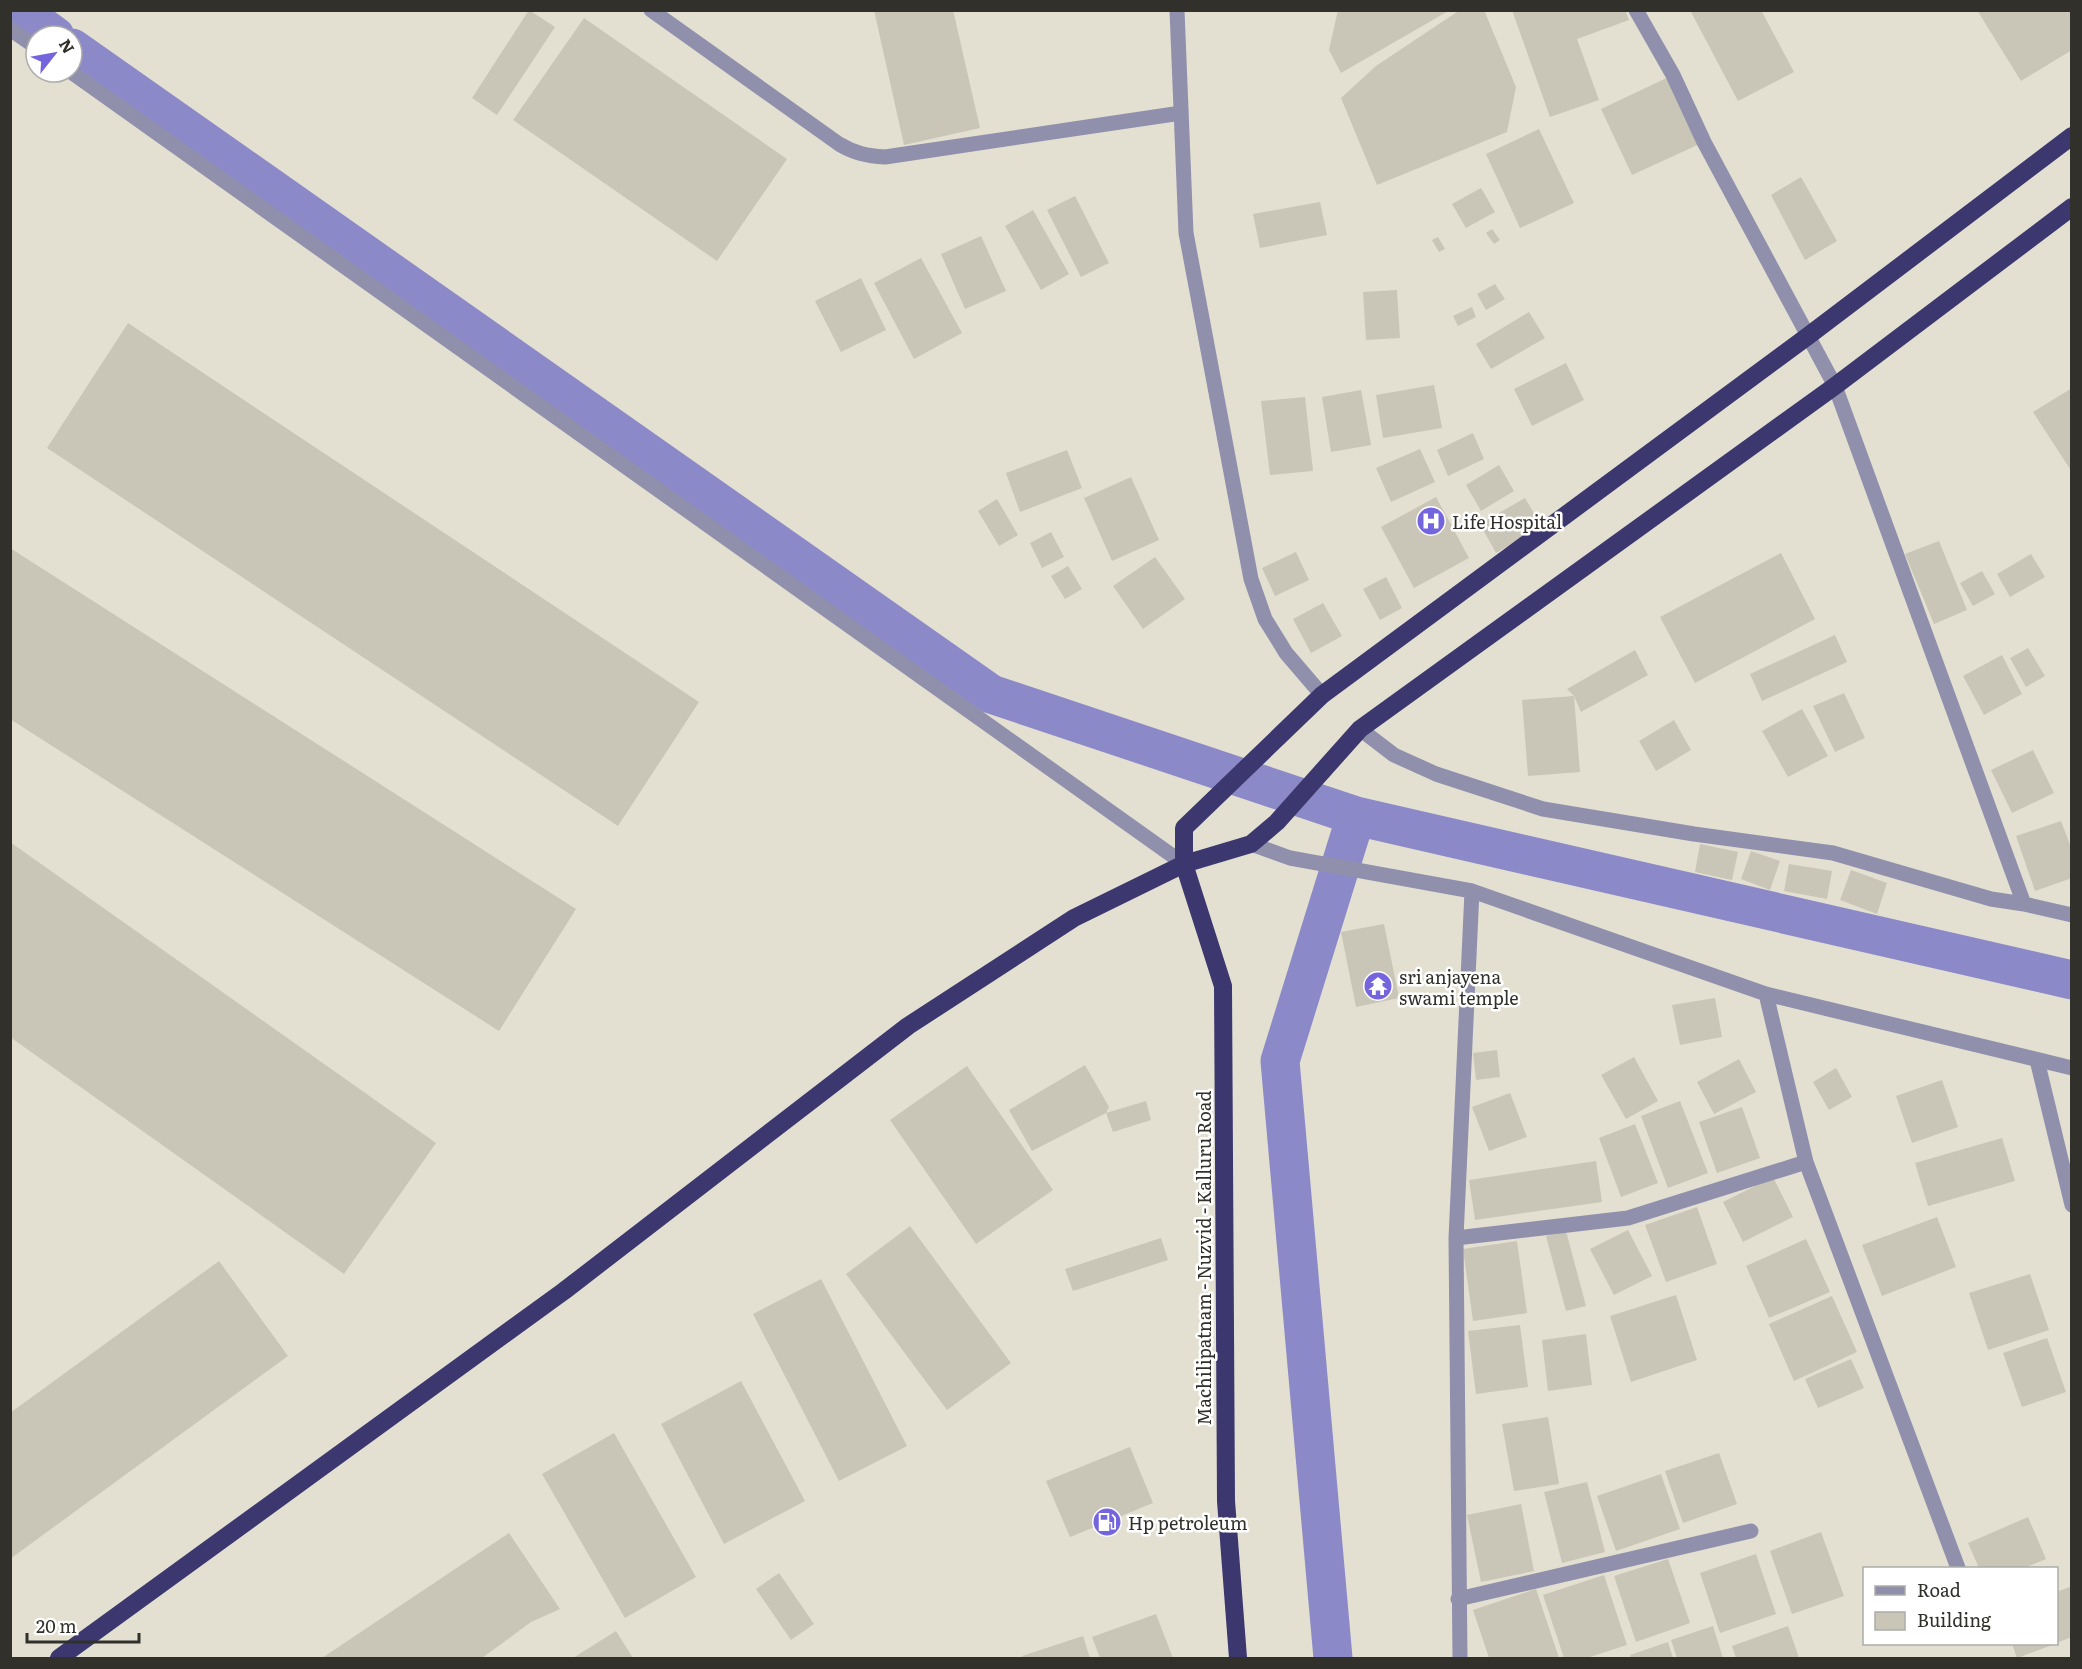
<svg xmlns="http://www.w3.org/2000/svg" width="2082" height="1669" viewBox="0 0 2082 1669" font-family="Literata,serif">
<style>
.lines{fill:none;stroke-linecap:round;stroke-linejoin:round}
.canal{stroke:#8b89c7;stroke-width:39}
.building{fill:#c9c5b7}
.minor{stroke:#9090ad;stroke-width:15}
.highway{stroke:#3c376e;stroke-width:18}
.labels{text-anchor:middle;dominant-baseline:central;stroke-width:5;stroke-linejoin:round;paint-order:stroke}
.poi-label{font-size:18px;fill:#31302b;stroke:#fff;text-anchor:start}
.street-label{font-size:18px;fill:#31302b;stroke:#fff}
</style>
<rect width="100%" height="100%" fill="#e3e0d2"/>
<g class="lines">
<!-- canal -->
<path class="canal" d="M19 10 55 36
M72 48 991 694 1356 816 2072 980
M1333 1658 1280 1061 1356 816"/>
</g>
<!-- building -->
<path class="building" d="M529 10 555 27 497 115 472 98Z
M874 10H953L980 128 904 145Z
M1338 10H1450L1341 73 1329 50Z
M1460 10H1484L1516 87 1507 132 1377 185 1341 98 1376 66Z
M1512 10H1625L1629 20 1577 39 1599 100 1550 117Z
M1694 10H1761L1794 72 1738 101 1691 12Z
M1977 10H2072V50L2021 81Z
M584 18 787 159 717 261 513 120Z
M1673 75 1704 142 1632 175 1601 109Z
M1539 129 1574 203 1520 228 1486 154Z
M1801 177 1837 241 1805 260 1771 195Z
M1481 188 1495 212 1466 228 1452 204Z
M1075 196 1109 263 1081 277 1047 210Z
M1320 202 1327 235 1260 248 1253 214Z
M1033 210 1069 274 1041 290 1005 226Z
M1492 229 1500 240 1494 244 1486 233Z
M981 236 1006 291 965 309 941 254Z
M1438 237 1445 249 1439 252 1432 240Z
M921 258 962 333 914 359 874 283Z
M861 278 886 330 841 352 815 301Z
M1495 284 1505 299 1486 310 1477 294Z
M1397 290 1400 338 1366 340 1363 292Z
M1472 307 1476 317 1458 326 1453 316Z
M1529 312 1545 338 1491 369 1476 344Z
M128 323 699 702 618 826 47 448Z
M1566 363 1584 400 1532 426 1514 389Z
M1434 385 1442 428 1383 438 1376 395Z
M2072 388V472L2033 412Z
M1361 390 1371 445 1331 452 1322 397Z
M1305 397 1313 471 1270 475 1261 401Z
M1473 433 1484 459 1448 476 1437 450Z
M1420 449 1435 482 1391 502 1376 468Z
M1067 450 1082 488 1020 512 1006 473Z
M1499 465 1514 491 1481 511 1466 485Z
M1131 477 1159 540 1112 561 1084 498Z
M1436 497 1469 558 1414 588 1381 527Z
M1525 498 1542 527 1496 553 1480 524Z
M997 499 1018 535 999 546 978 511Z
M1051 532 1064 557 1042 568 1030 543Z
M1939 541 1967 610 1934 624 1905 554Z
M10 548 576 909 499 1031 10 719Z
M1296 552 1309 580 1275 596 1262 568Z
M1781 553 1815 619 1695 683 1660 617Z
M2031 554 2045 577 2010 597 1997 574Z
M1155 557 1185 599 1143 629 1113 586Z
M1068 566 1082 589 1065 599 1051 576Z
M1982 571 1995 594 1973 606 1960 583Z
M1386 577 1402 608 1380 620 1363 589Z
M1323 603 1342 636 1311 653 1293 619Z
M1835 635 1847 662 1762 701 1750 674Z
M2028 648 2045 676 2026 687 2010 658Z
M1635 650 1648 675 1581 712 1574 696 1580 772 1528 776 1522 700 1574 696 1567 689Z
M2002 655 2022 694 1984 715 1963 676Z
M1844 693 1865 738 1835 752 1813 706Z
M1802 709 1828 756 1788 777 1762 731Z
M1674 720 1691 750 1656 771 1639 741Z
M2033 750 2054 793 2012 813 1991 770Z
M2061 821 2072 850V878L2035 891 2016 836Z
M10 842 436 1143 344 1274 10 1037Z
M1700 844 1738 852 1732 880 1695 872Z
M1751 851 1780 861 1770 890 1741 879Z
M1789 864 1832 871 1827 899 1784 891Z
M1851 870 1887 883 1877 914 1840 900Z
M1384 924 1399 998 1356 1007 1341 932Z
M1715 998 1722 1037 1680 1045 1672 1005Z
M1497 1050 1500 1077 1476 1080 1473 1053Z
M1634 1057 1658 1101 1626 1119 1601 1075Z
M1739 1059 1756 1092 1714 1114 1697 1082Z
M1085 1065 1109 1107 1106 1113 1146 1101 1151 1120 1113 1132 1106 1113 1032 1151 1009 1110Z
M967 1066 1053 1190 976 1244 890 1120Z
M1836 1068 1852 1097 1829 1110 1813 1082Z
M1942 1080 1958 1127 1912 1143 1896 1096Z
M1510 1093 1527 1137 1489 1151 1472 1107Z
M1680 1101 1708 1173 1668 1188 1641 1116Z
M1742 1107 1760 1158 1717 1173 1699 1122Z
M1635 1124 1658 1183 1621 1197 1599 1138Z
M2002 1138 2015 1181 1928 1206 1915 1163Z
M1596 1161 1602 1202 1475 1220 1469 1180Z
M1773 1177 1793 1217 1743 1242 1723 1202Z
M1697 1207 1717 1264 1666 1282 1645 1225Z
M1937 1217 1956 1267 1882 1296 1862 1245Z
M910 1226 1011 1363 947 1410 846 1274Z
M1628 1230 1652 1276 1614 1295 1590 1249Z
M1566 1231 1586 1306 1566 1311 1546 1236Z
M1161 1238 1168 1260 1073 1291 1065 1269Z
M1806 1239 1830 1292 1769 1318 1746 1266Z
M1517 1241 1527 1313 1473 1321 1463 1249Z
M219 1261 288 1356 10 1559V1413Z
M2030 1274 2049 1330 1988 1350 1969 1293Z
M821 1279 907 1446 839 1481 753 1314Z
M1676 1295 1697 1360 1631 1382 1610 1316Z
M1832 1296 1857 1352 1794 1381 1769 1324Z
M1520 1325 1528 1387 1476 1394 1468 1331Z
M1586 1334 1592 1385 1548 1391 1542 1340Z
M2047 1338 2066 1392 2022 1407 2003 1353Z
M1851 1359 1864 1388 1818 1408 1805 1379Z
M741 1381 805 1501 724 1544 661 1424Z
M1548 1417 1559 1484 1514 1491 1502 1424Z
M614 1433 696 1577 625 1618 542 1474Z
M1130 1447 1153 1503 1070 1537 1046 1481Z
M1719 1453 1737 1504 1683 1523 1665 1471Z
M1661 1474 1680 1529 1616 1551 1597 1496Z
M1587 1482 1605 1552 1562 1563 1544 1492Z
M1521 1504 1534 1571 1481 1582 1467 1515Z
M2028 1517 2046 1559 2024 1568H1979L1968 1543Z
M1821 1532 1844 1596 1792 1614 1770 1551Z
M509 1533 560 1609 531 1622 482 1658H322Z
M1756 1554 1776 1614 1720 1633 1700 1573Z
M1668 1559 1690 1623 1636 1642 1614 1576Z
M779 1573 814 1624 791 1640 756 1589Z
M1604 1575 1627 1645 1587 1658H1564L1543 1595Z
M2070 1587 2072 1637 2056 1643V1592Z
M1536 1589 1559 1658H1489L1473 1610Z
M1156 1614 1173 1658H1100L1092 1637Z
M1713 1626 1723 1658H1677L1671 1640Z
M1788 1626 1799 1658H1736L1732 1646Z
M616 1631 633 1658H573Z
M1083 1636 1090 1658H1023L1022 1656Z
M1668 1642 1673 1658H1631L1630 1655Z
M2012 1644H2055L2017 1658Z"/>
<g class="lines">
<!-- minor -->
<path class="minor" d="M651 10 839 144C854 153 867 156 885 157L1181 113
M1177 10 1186 233 1251 579 1265 619 1286 653 1322 695
M1636 10 1673 75 1704 142 1835 386 2024 904
M10 29 36 47
M71 72 1184 864
M1360 729 1394 755 1436 774 1543 809 1694 834 1833 853 1991 899 2024 904 2072 915
M1251 844 1290 858 1472 891 1766 994 2072 1068
M1766 994 1806 1162 1958 1568
M2037 1060 2072 1205
M1456 1238 1628 1218 1806 1162
M1458 1599 1751 1531
M1460 1658 1456 1238 1472 891"/>
<!-- highway -->
<path class="highway" d="M59 1658 564 1291 908 1026 1074 918 1184 864 1251 844 1277 822 1360 729 1835 386 2072 207
M1238 1658 1226 1501 1223 986 1184 864V828L1322 695 1808 336 2072 136"/>
</g>
<!-- icons -->
<defs>
<g id="hospital-disc" transform="scale(1.5)"><circle r="9.5" fill="#7465df" stroke="#fff"/><path d="M-5-5h3v3.5h4V-5h3V5h-3V1.5h-4V5h-3Z" fill="#fff"/></g>
<g id="temple-disc" transform="scale(1.5)"><circle r="9.5" fill="#7465df" stroke="#fff"/><path d="M0-6L5-2H3V0L6.5 2.5H4V6H1.5V3h-3V6H-4V2.5H-6.5L-3 0V-2H-5Z" fill="#fff"/></g>
<g id="fuel-disc" transform="scale(1.5)"><circle r="9.5" fill="#7465df" stroke="#fff"/><path d="M-5.5-6h7V0h2V4h1.3V-2.5L3-4.5l.8-.8L6-3V5H2.5V1h-1V6h-7ZM-4.2-4.7v3.2H.2V-4.7Z" fill="#fff"/></g>
</defs>
<g fill-rule="evenodd">
<use href="#hospital-disc" x="1431" y="521"/>
<use href="#temple-disc" x="1378" y="986"/>
<use href="#fuel-disc" x="1107" y="1522"/>
</g>
<g class="labels">
<!-- poi labels -->
<g class="poi-label">
<text x="1452" y="521">Life Hospital</text>
<text x="1399" y="976">sri anjayena<tspan x="1399" dy="21">swami temple</tspan></text>
<text x="1128" y="1522">Hp petroleum</text>
</g>
<!-- street labels -->
<g class="street-label">
<text transform="translate(1203 1258) rotate(-90)">Machilipatnam - Nuzvid - Kalluru Road</text>
</g>
</g>
<!-- border -->
<rect width="2082" height="1669" fill="none" stroke="#31302b" stroke-width="24"/>
<!-- legend -->
<rect x="1863" y="1567" width="195" height="78" fill="#ffffff" stroke="#adacaa" stroke-width="1.5"/>
<rect x="1875" y="1586" width="30" height="9" fill="#9090ad" stroke="#adacaa" stroke-width="1.5"/>
<text x="1917" y="1597" font-size="18" fill="#31302b">Road</text>
<rect x="1875" y="1612" width="30" height="18" fill="#c9c5b7" stroke="#adacaa" stroke-width="1.5"/>
<text x="1917" y="1627" font-size="18" fill="#31302b">Building</text>
<!-- north arrow -->
<g transform="translate(54 54) rotate(59)"><circle r="28" fill="#ffffff" stroke="#adacaa" stroke-width="1.5"/>
<path d="M0-4.5L10 22L0 15L-10 22Z" fill="#7465df"/>
<text y="-9" font-size="16" font-weight="bold" text-anchor="middle" fill="#31302b">N</text>
</g>
<!-- scale -->
<path d="M27 1633v9h112v-9" fill="none" stroke="#31302b" stroke-width="3"/>
<text x="36" y="1633" font-size="18" fill="#31302b" stroke="#ffffff" stroke-width="4.5" paint-order="stroke">20 m</text>
</svg>
